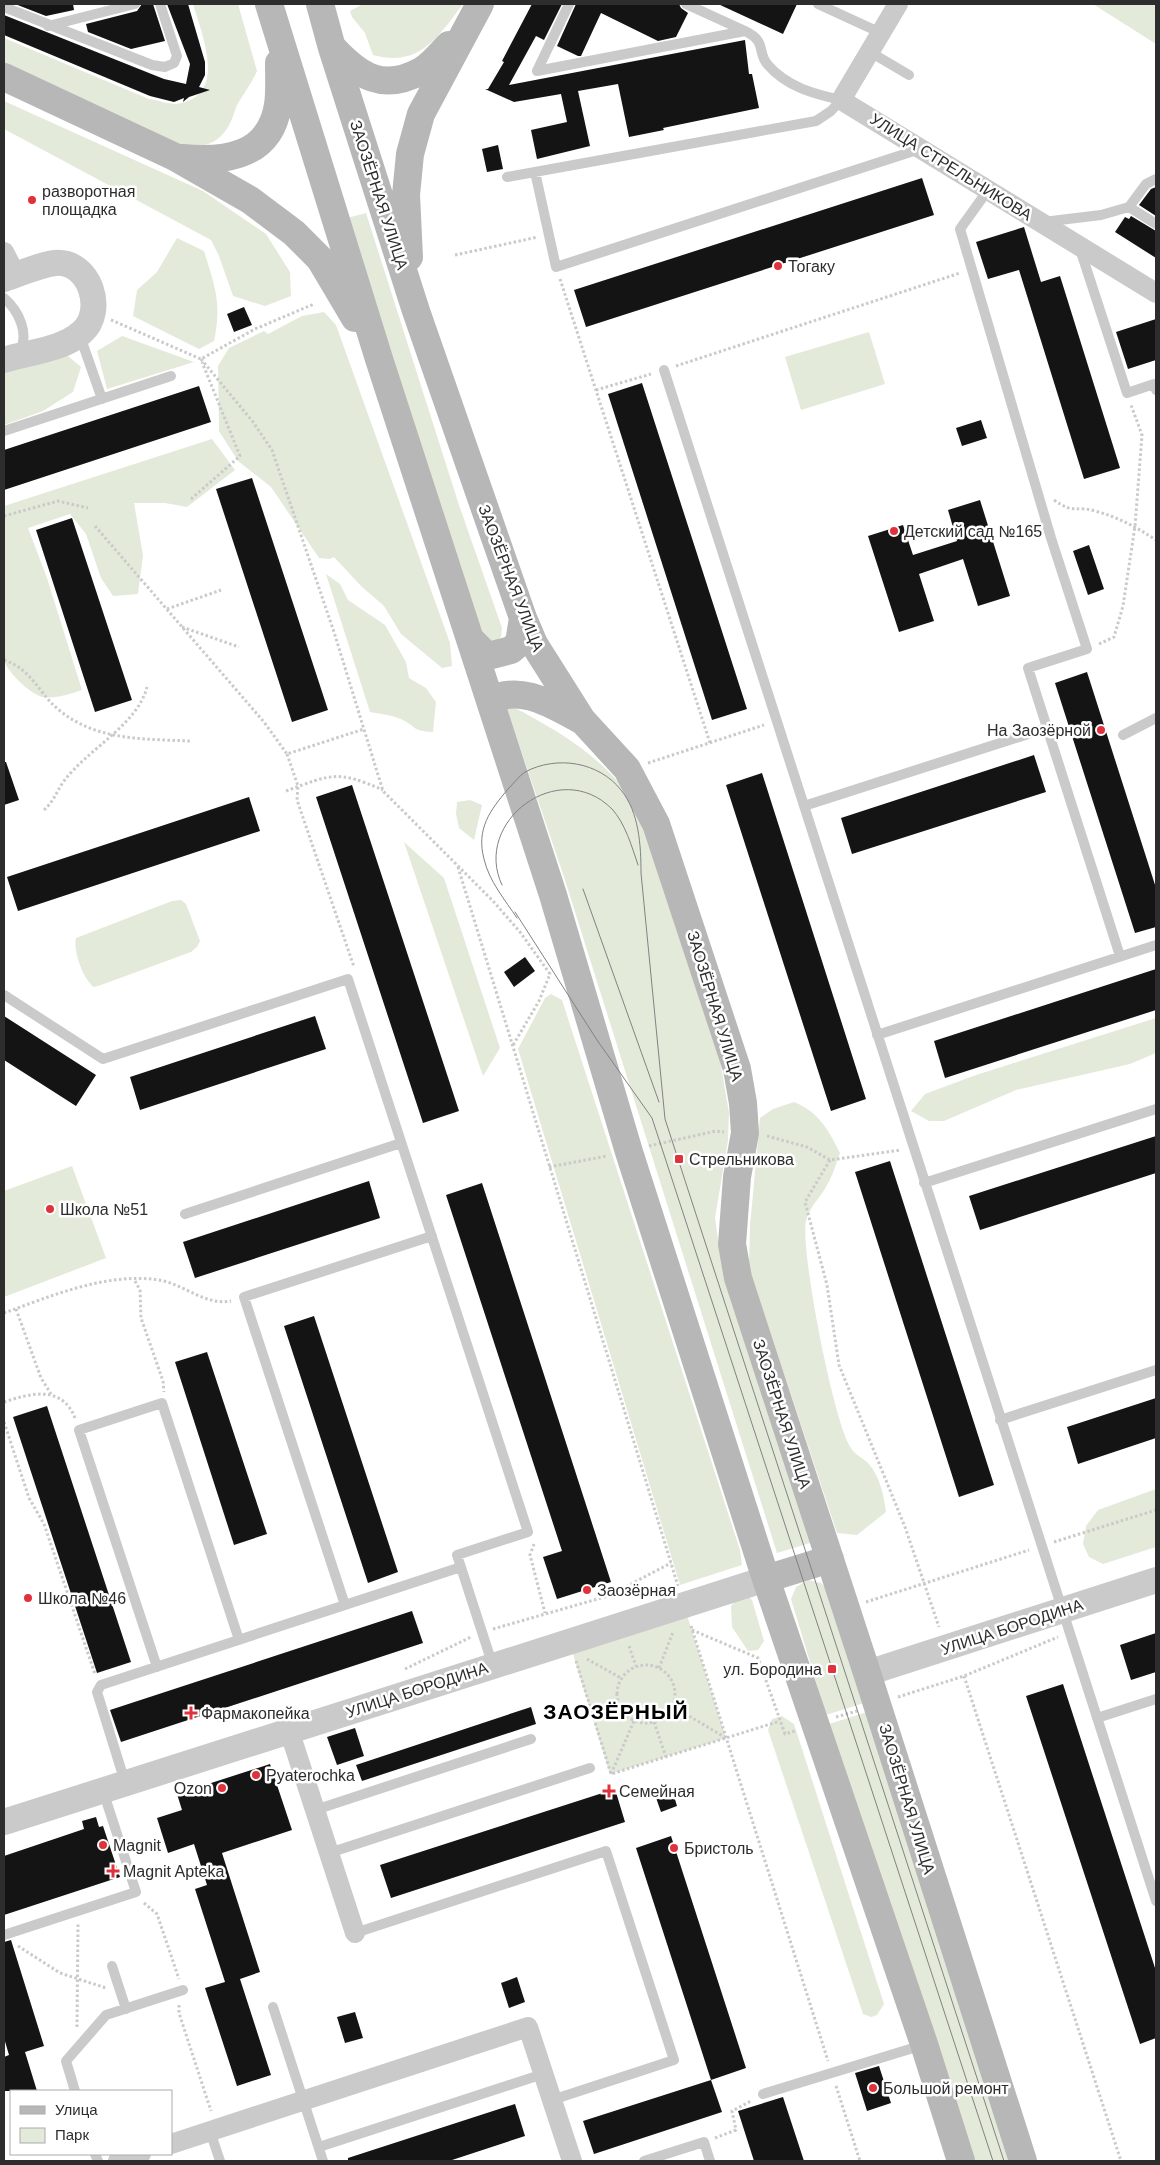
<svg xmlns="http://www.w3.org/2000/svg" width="1160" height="2165" viewBox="0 0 1160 2165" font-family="Arial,sans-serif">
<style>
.green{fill:#e3eada}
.building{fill:#141414}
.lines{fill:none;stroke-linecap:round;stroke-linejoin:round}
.path{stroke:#cacaca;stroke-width:3;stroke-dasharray:2.5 2.5;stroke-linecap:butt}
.service{stroke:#cacaca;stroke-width:10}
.minor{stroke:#cacaca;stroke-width:20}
.tertiary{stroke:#cacaca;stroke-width:26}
.secondary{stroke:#b7b7b7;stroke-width:28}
.tram{stroke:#828282;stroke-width:1}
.poi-dot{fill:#e0323c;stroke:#fff;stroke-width:2}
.labels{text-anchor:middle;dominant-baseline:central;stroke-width:5;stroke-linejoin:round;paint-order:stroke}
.street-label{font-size:16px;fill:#2d2d2d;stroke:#fff}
.poi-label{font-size:16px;fill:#2d2d2d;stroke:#fff;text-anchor:start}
.district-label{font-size:21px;font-weight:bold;letter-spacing:1px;fill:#000;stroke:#fff}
</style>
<rect width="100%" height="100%" fill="#fff"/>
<!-- green -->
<path class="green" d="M193 4H238L257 71C252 83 244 93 237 105 234 112 232 121 228 127 216 147 199 148 177 144L4 64V38L149 99C157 100 168 104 176 104 229 97 202 35 193 4Z
M363 4H463C438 37 419 68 373 55L365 33 352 17 350 11Z
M1093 4H1156V44Z
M4 101 203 191 266 234 290 272 291 296 265 306 233 296 219 256 211 240 4 129Z
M366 213 459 505 502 628 501 637 493 643 482 638 347 218Z
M177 238 204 251C215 287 222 303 214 341L199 349 133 316 137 290 157 272Z
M324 312 336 325 450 643 452 666 442 668 401 634 384 606 361 586 334 557 330 559 319 558 271 487 238 461 219 431 218 366 229 348 264 331 268 334 302 316Z
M869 332 885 384 801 410 785 357Z
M122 336 194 362 107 389 97 351Z
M67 355 81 367 73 392 43 411 4 425V372Z
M212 439 235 470 187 507 165 503H134L143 555 138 594 113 596 101 578 86 534 70 514 28 528 47 578 82 690C70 694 56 699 43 697 31 695 7 672 4 660V506Z
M326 574 340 584 348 600 385 625 406 662 409 678 426 688 436 702 433 732C412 731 417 727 401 719 391 715 381 714 370 712Z
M513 707C559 731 605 758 634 803L720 1060 729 1113 728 1140 715 1218 720 1254 810 1543 777 1553 564 877 507 709Z
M470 800 482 805 474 840 459 828 456 814 457 802Z
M404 842 444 878 500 1048 483 1076Z
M181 900 186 904 200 941 197 947 191 952 101 985 94 987C83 979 73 951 76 938L172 901Z
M551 994 562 1000 740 1550 742 1565 680 1585 518 1049 545 998Z
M1156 1018V1053L1130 1064 1016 1090 944 1121H929L911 1111 925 1094 976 1075Z
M794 1102C819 1112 829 1131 840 1153 836 1164 833 1175 827 1185 821 1197 809 1207 806 1221 800 1250 834 1424 851 1448 854 1454 863 1458 868 1463 880 1476 884 1496 886 1512L857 1535 837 1533 749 1268 750 1226 760 1118 773 1109Z
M72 1166 106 1258 4 1297V1191Z
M1156 1489V1547L1103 1564 1089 1557 1083 1544 1086 1526 1098 1510Z
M808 1580 821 1583 826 1588 864 1703 826 1715 791 1599 796 1587Z
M746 1594 752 1600 764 1641 758 1650 748 1651 732 1627 731 1606 741 1595Z
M687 1615 726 1738 610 1774 572 1651Z
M867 1712 1013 2161H972L829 1724Z
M782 1716 794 1724 884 2004 877 2015 871 2017 863 2014 768 1730 772 1719Z"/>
<!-- building -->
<path class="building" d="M15 4H73L74 10 46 16Z
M142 4H153L165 41 131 49 88 32 86 24 137 11Z
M167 4H188L205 62V75L199 87 210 90 189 97 183 102 184 98 174 102 150 96 4 35V15L164 79 186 84 190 64Z
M532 4H562L544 40 536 36 509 85 745 40 749 74H752L759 108 663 128 664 130 629 137 618 84 578 91 590 146 537 159 531 130 567 122 561 94 514 102 485 89H488L504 62 502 61Z
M576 4H679L681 8 688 13 676 37 658 41 601 13 581 56H578L557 46Z
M718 4H797L783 34Z
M498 145 503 169 487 172 482 149Z
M922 178 934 215 586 327 574 290Z
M1156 187V216L1139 205 1151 189Z
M1131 216 1156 231V258L1115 232 1125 217 1129 219Z
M1024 227 1041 282 1060 276 1120 468 1084 479 1019 270 988 279 976 242Z
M244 307 252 325 234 332 227 314Z
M1156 319V360L1128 369 1116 332Z
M642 383 747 709 712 720 608 394Z
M199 386 211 422 4 490V450Z
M981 420 987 438 962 446 956 428Z
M252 478 328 710 292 722 216 489Z
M980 500 1010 596 978 606 963 559 919 574 934 621 899 632 868 536 903 525 913 555 957 541 948 510Z
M72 518 132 700 95 712 36 530Z
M1089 545 1104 589 1088 595 1073 551Z
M1087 672 1156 888V927L1135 933 1055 683Z
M1034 755 1046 792 852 854 841 818Z
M4 762H6L19 800 4 805Z
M762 773 866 1099 831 1111 726 785Z
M352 785 459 1111 423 1123 316 797Z
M249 797 260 831 18 911 7 877Z
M525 957 535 971 514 987 504 972Z
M1156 969V1010L945 1078 934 1041Z
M4 1016 96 1075 76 1106 4 1060Z
M315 1016 326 1049 140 1110 130 1077Z
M1156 1136V1173L980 1230 969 1196Z
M890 1161 994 1485 959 1497 855 1172Z
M369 1181 380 1218 195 1278 183 1242Z
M482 1183 611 1582 557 1599 543 1557 562 1551 446 1195Z
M314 1316 398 1572 368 1583 284 1326Z
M207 1352 267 1534 234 1545 175 1362Z
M1156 1398V1438L1078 1464 1067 1427Z
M47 1406 131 1662 97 1673 13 1417Z
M412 1611 423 1643 121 1742 110 1710Z
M1156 1633V1672L1131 1680 1120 1645Z
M1063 1684 1156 1971V2038L1140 2044 1026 1696Z
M531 1707 536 1724 362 1781 356 1765Z
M355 1728 364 1756 337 1765 327 1737Z
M270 1764 292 1830 222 1853 260 1972 240 1979 271 2075 237 2086 205 1988 225 1982 195 1889 207 1885 194 1844 168 1853 157 1818 182 1810 177 1794Z
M671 1786 677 1806 661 1812 654 1792Z
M615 1789 625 1822 391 1898 380 1865Z
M96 1817 99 1827 103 1826 120 1877 4 1915V1856L84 1829 82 1821Z
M671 1836 746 2068 711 2080 636 1848Z
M11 1940 44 2046 25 2052 37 2091H4V2057L9 2055 4 2038V1942Z
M517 1977 525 2002 509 2008 501 1983Z
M355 2012 363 2038 345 2043 337 2017Z
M879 2066 891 2103 867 2111 855 2073Z
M711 2080 722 2112 594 2154 583 2121Z
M783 2097 804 2161H754L738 2111Z
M515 2104 525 2136 449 2161H348V2158Z"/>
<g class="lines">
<!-- path -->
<path class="path" d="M455 255 538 237
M560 279 710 743
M111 320 201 359 255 329 314 304
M201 359 253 422 272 450 334 632 383 791 493 901 520 932 550 974 539 1001 512 1047
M676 366 960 273
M596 390 651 374
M191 499 240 456 202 362
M1054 500C1075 515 1076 505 1095 511 1118 517 1136 527 1156 540
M4 516 58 501 88 508
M95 526 264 722 287 754 364 729
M167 609 221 590
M182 627 239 647
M1099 644 1114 637 1123 606 1135 526 1142 435 1131 405
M4 660C33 670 38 693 59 710 96 741 145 739 190 741
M287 754 298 786 297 800 354 967
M648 763 764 725
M286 791C332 774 337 770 383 790
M44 810C55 800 56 792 64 781 87 750 138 724 147 687
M458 867 678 1586
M767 1136 807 1147 830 1160 901 1150
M649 1146 716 1131 724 1132
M830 1160 805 1202 827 1285 839 1365 905 1527 939 1627
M549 1167 607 1156
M135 1281 140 1290 141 1318 163 1381 164 1392
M16 1309 41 1378 51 1394
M4 1313C51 1296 107 1272 159 1280 184 1284 205 1306 231 1301
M4 1402C31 1393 62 1385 75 1418
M4 1422 29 1498 44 1524 95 1674
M1054 1542 1156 1510
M534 1544 530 1555 545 1613
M866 1602 1029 1550
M691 1626 828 2061
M493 1629 608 1596 671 1563
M692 1630 758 1658 785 1734 795 1731
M629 1646 636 1666
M587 1659 621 1678
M576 1661 611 1774 780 1721
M617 1694a29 29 0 1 1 58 0a29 29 0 1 1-58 0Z
M659 1668 673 1632
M405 1669 471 1637
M964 1676 1121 2161
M898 1697 964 1676 1058 1637
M672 1706 726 1738
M591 1710 618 1702
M836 1717 857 1711
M654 1722 666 1757
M611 1774 634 1721
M144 1903 157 1914 179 1979
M18 1946 60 1973 106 1988
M179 2005V2013L211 2111
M77 2027 78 1924
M836 2086 860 2161
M715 2138 736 2130 732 2111 751 2101"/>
<!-- service -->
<path class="service" d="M686 4 745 31
M818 4 881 33
M4 7 152 65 165 67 174 63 177 56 160 4
M48 26 135 4
M870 52 909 75
M537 71 745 31C768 42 756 52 768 65 787 87 814 94 841 100
M537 71 569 4
M535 172 556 267 920 149
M507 177 816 121 831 111 841 100
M988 190 960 229 1051 538 1087 649 1028 668 1120 956
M1129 207 1146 184 1156 179
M1043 222 1101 215 1129 207 1156 224
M1080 249 1127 393 1154 384 1156 390
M4 298C19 311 30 334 19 353
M80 336 102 399
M664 370 1156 1901
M4 431 171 376
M1123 735 1156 718
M804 806 1047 728
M4 995 103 1059 348 979 528 1532 457 1555 493 1666
M877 1035 1156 945
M924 1183 1156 1109
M185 1214 401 1143
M1000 1420 1156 1370
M345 1605 244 1297 432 1236
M157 1667 79 1430 162 1403 239 1640
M1097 1718 1156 1699
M125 1782 97 1692 101 1685 461 1567
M315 1810 531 1739
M329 1853 590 1768
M355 1933 606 1851 674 2060 552 2100
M4 1935 136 1892 103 1791
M112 1966 126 2009
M273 2007 323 2161
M75 2091 66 2061 106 2015 183 1990
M763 2094 923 2045
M210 2131 220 2161
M319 2147 543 2074
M95 2154 98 2161
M644 2161 704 2142 710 2161"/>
<!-- minor -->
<path class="minor" d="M898 4 841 100 1156 293
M4 252 16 275
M289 1730 355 1933
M171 2144 528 2027 572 2161
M118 2161 141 2154"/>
<!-- tertiary -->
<path class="tertiary" d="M4 279C20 274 38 265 55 263 90 260 106 311 82 332 63 350 28 352 4 360
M867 1673 1156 1580
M4 1822 766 1579"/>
<!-- secondary -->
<path class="secondary" d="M269 4 379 359 553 895 629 1152 766 1579 924 2044 961 2161
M320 4 332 48 416 311 523 618 534 644 582 720 627 769 656 824 737 1069 743 1103 745 1133 737 1177 732 1244 738 1278 867 1673 1023 2161
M333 48C359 76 383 92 421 71 431 66 441 53 449 45
M4 77 175 157 250 200 294 233 320 259 355 318
M182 158C224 162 270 157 278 105 280 92 279 76 279 63
M409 257 406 195 410 154 421 114 480 4
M470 639 484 653 492 655 511 650 519 643 523 618
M490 701C520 683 554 706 581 720
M766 1579 830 1559"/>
<!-- tram -->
<path class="tram" d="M502 885C472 822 559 756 612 809 625 823 632 847 638 865
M583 889 659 1102
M515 912 597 1040 652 1118 993 2161
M517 918C505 900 489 881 484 859 476 829 490 810 509 788 514 783 519 776 525 772 557 755 599 762 621 790 639 812 641 845 641 873L665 1119 1004 2161"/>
</g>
<!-- markers -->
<g class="poi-dot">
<circle cx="32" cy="200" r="5"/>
<circle cx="778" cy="266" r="5"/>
<circle cx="894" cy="531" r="5"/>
<circle cx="1101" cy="730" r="5"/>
<rect x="674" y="1154" width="10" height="10" rx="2.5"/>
<circle cx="50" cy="1209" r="5"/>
<circle cx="587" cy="1590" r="5"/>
<circle cx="28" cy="1598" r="5"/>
<rect x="827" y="1664" width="10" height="10" rx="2.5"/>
<path d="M188.5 1705.5h5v5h5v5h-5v5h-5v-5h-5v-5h5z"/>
<circle cx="256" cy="1775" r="5"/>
<circle cx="222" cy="1788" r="5"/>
<path d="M606.5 1783.5h5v5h5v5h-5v5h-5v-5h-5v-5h5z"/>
<circle cx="103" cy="1845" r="5"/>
<circle cx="674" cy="1848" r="5"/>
<path d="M110.5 1863.5h5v5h5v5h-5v5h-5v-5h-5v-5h5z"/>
<circle cx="873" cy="2088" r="5"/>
</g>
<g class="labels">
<!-- street labels -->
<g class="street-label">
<text transform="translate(951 167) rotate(32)">УЛИЦА СТРЕЛЬНИКОВА</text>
<text transform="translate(379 195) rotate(72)">ЗАОЗЁРНАЯ УЛИЦА</text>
<text transform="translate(511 578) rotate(69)">ЗАОЗЁРНАЯ УЛИЦА</text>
<text transform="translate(715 1006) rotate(73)">ЗАОЗЁРНАЯ УЛИЦА</text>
<text transform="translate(782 1414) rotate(72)">ЗАОЗЁРНАЯ УЛИЦА</text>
<text transform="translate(1012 1627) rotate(-18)">УЛИЦА БОРОДИНА</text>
<text transform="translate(417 1690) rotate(-18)">УЛИЦА БОРОДИНА</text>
<text transform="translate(907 1799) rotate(73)">ЗАОЗЁРНАЯ УЛИЦА</text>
</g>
<!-- poi labels -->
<g class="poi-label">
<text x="42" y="191">разворотная<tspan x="42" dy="18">площадка</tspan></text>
<text x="788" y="266">Тогаку</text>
<text x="904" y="531">Детский сад №165</text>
<text x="1091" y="730" text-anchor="end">На Заозёрной</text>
<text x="689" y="1159">Стрельникова</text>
<text x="60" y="1209">Школа №51</text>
<text x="597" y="1590">Заозёрная</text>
<text x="38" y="1598">Школа №46</text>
<text x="822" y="1669" text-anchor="end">ул. Бородина</text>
<text x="201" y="1713">Фармакопейка</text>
<text x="266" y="1775">Pyaterochka</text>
<text x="212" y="1788" text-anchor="end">Ozon</text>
<text x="619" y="1791">Семейная</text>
<text x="113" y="1845">Magnit</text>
<text x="684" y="1848">Бристоль</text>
<text x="123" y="1871">Magnit Apteka</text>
<text x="883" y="2088">Большой ремонт</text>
</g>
<!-- district labels -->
<g class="district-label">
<text x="616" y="1711">ЗАОЗЁРНЫЙ</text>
</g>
</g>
<!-- border -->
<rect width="1160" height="2165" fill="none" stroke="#2d2d2d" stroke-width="10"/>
<!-- legend -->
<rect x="10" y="2090" width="162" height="65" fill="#ffffff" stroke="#ababab"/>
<rect x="20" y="2106" width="25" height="8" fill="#b7b7b7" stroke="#ababab"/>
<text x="55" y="2115" font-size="15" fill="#2d2d2d">Улица</text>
<rect x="20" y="2128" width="25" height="15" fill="#e3eada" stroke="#ababab"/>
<text x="55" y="2140" font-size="15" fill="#2d2d2d">Парк</text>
</svg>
